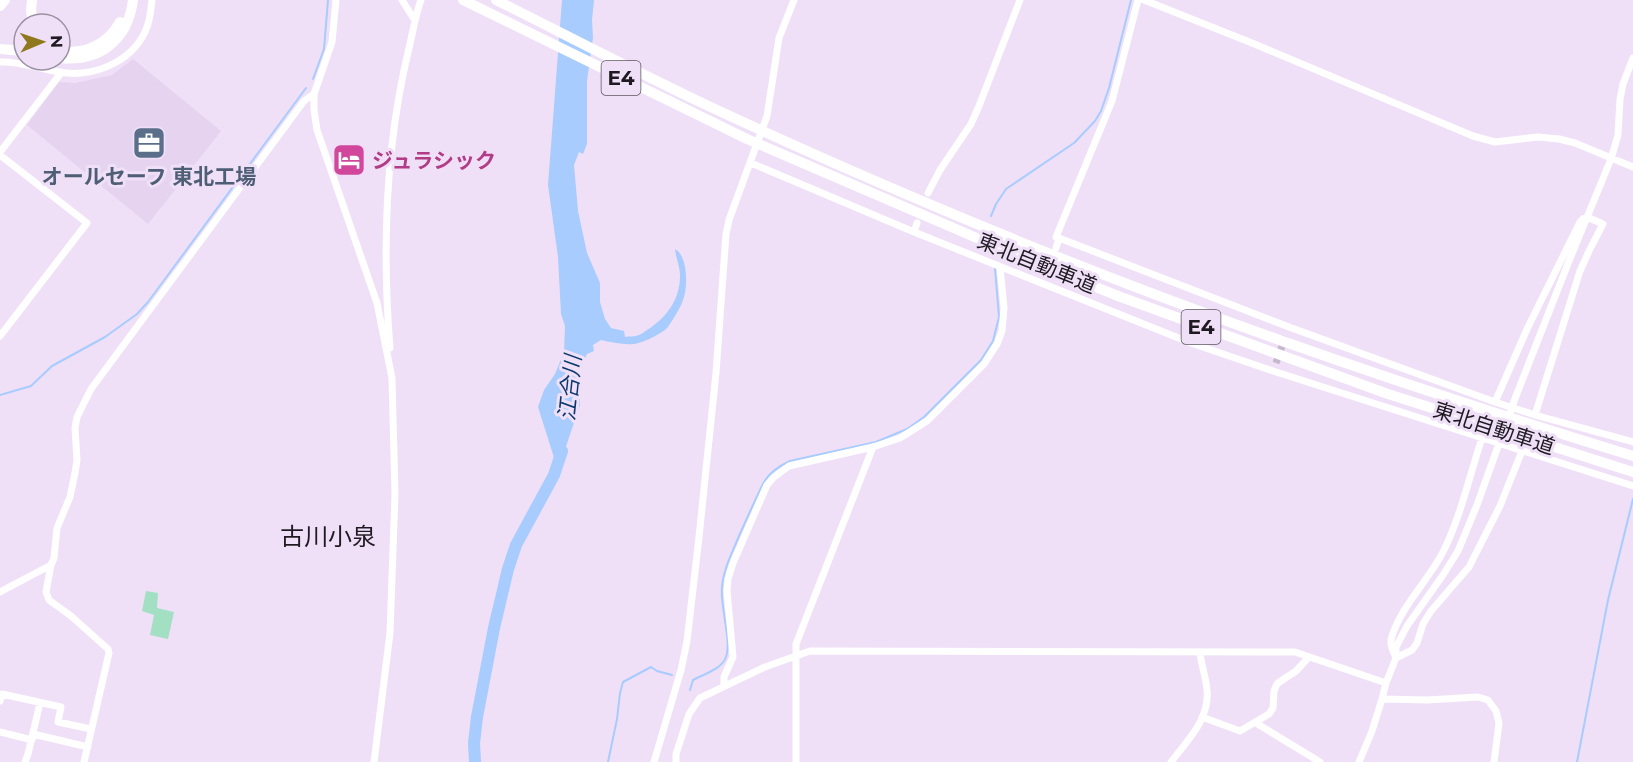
<svg xmlns="http://www.w3.org/2000/svg" width="1633" height="762" viewBox="0 0 1633 762" font-family="Montserrat,'Noto Sans JP',sans-serif">
<style>
.built{fill:#e6d3f0}
.green{fill:#a3dfc3}
.water{fill:#a7ccfd}
.lines{fill:none;stroke-linecap:round;stroke-linejoin:round}
.stream{stroke:#a7ccfd;stroke-width:2}
.river{stroke:#a7ccfd;stroke-width:12}
.minor-tunnel{stroke:#c5b8cc;stroke-width:7;stroke-dasharray:7 3.5;stroke-linecap:butt}
.minor{stroke:#fff;stroke-width:7}
.highway{stroke:#fff;stroke-width:10}
.labels{text-anchor:middle;dominant-baseline:central;stroke-width:6;stroke-linejoin:round;paint-order:stroke}
.shield{fill:#efe0f7;stroke:#5d5562;stroke-width:1.5}
.shield-label{font-size:20px;font-weight:bold;fill:#1f1a22}
.hotel-label{font-size:21px;font-weight:bold;fill:#b23c85;stroke:#efe0f7;text-anchor:start}
.service-label{font-size:21px;font-weight:bold;fill:#4e5e75;stroke:#efe0f7}
.street-label{font-size:21px;fill:#1f1a22;stroke:#efe0f7}
.water-label{font-size:22px;font-style:italic;fill:#0b396e;stroke:#efe0f7}
.quarter-label{font-size:24px;fill:#1f1a22;stroke:#efe0f7}
</style>
<rect width="100%" height="100%" fill="#efe0f7"/>
<!-- built -->
<path class="built" d="M133 59 221 131 148 224 27 125 59 82 75 83 112 75Z"/>
<!-- green -->
<path class="green" d="M146 591 158 593 157 608 174 612 168 639 150 635 154 615 142 611Z"/>
<!-- water -->
<path class="water" d="M562 0H594L592 20 593 38 587 81V144L583 154 579 152 574 165 578 211 587 253 600 283V302L605 319 611 328 624 331 625 337C629 336 635 337 639 335 642 334 644 332 647 330 666 318 680 300 680 276 680 266 676 259 675 249 688 256 688 287 683 300 681 307 671 323 667 328 661 334 641 344 633 344 623 345 611 342 601 340L593 345 594 351 587 354 579 370 580 405 558 470 538 407 544 390 555 374 564 352 565 326 561 314 558 257 548 185Z"/>
<g class="lines">
<!-- stream -->
<path class="stream" d="M313 79 324 49 328 0
M991 216 996 204 1006 189 1074 143 1095 121 1101 111 1109 88 1131 0
M0 395 31 386 52 366 105 337 137 314 148 302 306 88
M690 690 693 680C704 674 722 669 726 657 732 641 720 607 722 588 723 570 732 553 739 536 747 518 755 500 764 482 770 472 779 466 790 461L876 442 907 429 924 417 981 360 993 341 999 317 995 269
M608 762 617 719 620 693 623 682 651 667 657 671 672 675
M1577 762 1608 600 1633 499"/>
<!-- river -->
<path class="river" d="M475 762 474 743 477 717 494 628 508 569 516 545 554 475 562 451"/>
<!-- minor-tunnel -->
<path class="minor-tunnel" d="M1045 277 1054 253
M1276 363 1286 335"/>
<!-- minor -->
<path class="minor" d="M336 0 332 42 314 94V110L317 130 377 303 392 378 395 494 390 633 374 762
M402 0 414 19
M1144 0 1252 43 1473 136 1495 142 1538 137 1559 139 1575 143 1633 167
M0 62C20 61 39 69 59 72 92 78 130 63 145 32 150 22 151 10 152 0
M0 152 61 73
M0 155 87 223 0 336
M751 163 914 232 1191 343 1273 371 1633 486
M928 193 940 170 971 124 979 106 1020 0
M914 232 917 223
M1059 238 1289 327 1495 402 1535 415
M1056 248 1059 238 1056 237 1112 101 1138 0
M390 348C382 248 385 147 409 48 413 32 415 16 421 0
M1495 402 1528 327 1580 222 1583 219 1587 217 1603 224 1589 251 1580 271 1535 415 1633 442
M1482 438C1470 474 1460 519 1443 552 1428 581 1402 605 1392 636 1389 644 1393 650 1396 658L1412 650 1417 643 1423 624 1431 611 1469 567 1500 506 1522 451
M51 565 46 592 49 600 71 616 108 649 109 653 84 762
M0 592 51 565 54 558 57 528 70 497 75 473 77 460 75 428 77 417 91 389 304 101 314 94
M724 686V677L733 657 727 591 728 579 733 563 767 485 774 477 789 466 873 447 900 438 927 421 984 364 997 344 1002 331 1004 308 1000 267
M1382 699 1427 700 1478 697 1488 700 1496 711 1499 723 1494 762
M0 701 2 694 61 707 58 722 91 729
M1202 717 1240 731 1269 714 1273 708 1274 691 1276 686 1278 683 1296 671 1309 657
M1256 723 1320 762
M0 732 32 740
M33 734 88 747
M25 762 28 754 40 703
M654 762 681 670 687 641 699 537 716 373 726 234 729 220 767 116 779 38 794 0
M676 762V754L689 714 700 698 765 667 810 651 1295 652 1386 683
M796 762V644L873 447
M1171 762C1187 741 1210 719 1207 690 1206 677 1201 665 1200 652
M1359 762 1372 731 1382 699 1386 683 1396 658V647L1407 626 1443 575 1458 551 1477 505 1516 396 1569 261 1611 159 1618 135 1620 99 1623 84 1633 58"/>
<!-- highway -->
<path class="highway" d="M32 0 31 10 33 24
M463 0 747 139 1007 251 1118 296 1388 394 1633 472
M496 0C564 34 631 69 700 102 802 150 906 195 1011 238 1214 321 1423 392 1633 456
M0 6 5 0
M0 49 24 51
M60 51C85 55 108 44 120 22
M60 58C100 62 128 40 133 0"/>
</g>
<!-- icons -->
<defs>
<g id="office-square" transform="scale(1.725)"><rect x="-9" y="-9" width="18" height="18" rx="4" fill="#5c6f8a" stroke="#efe0f7"/><path d="M-6-3h4V-5.5h4V-3h4V5H-6ZM-1-4.5V-3h2v-1.5ZM-6 0V1H6V0Z" fill="#fff"/></g>
<g id="hotel-square" transform="scale(1.725)"><rect x="-9" y="-9" width="18" height="18" rx="4" fill="#d1479c" stroke="#efe0f7"/><path d="M-6-4.5h1.5V1H6V5H4.5V3h-9V5H-6ZM-4 0a1.8 1.8 0 1 1 3.6 0ZM.5 0V-2.5h3Q6-2.5 6 0Z" fill="#fff"/></g>
</defs>
<g fill-rule="evenodd">
<use href="#office-square" x="149" y="143"/>
<use href="#hotel-square" x="349" y="160"/>
</g>
<g class="labels">
<!-- shield labels -->
<g class="shield">
<rect x="601.5" y="61" width="39" height="34" rx="4.5"/>
<rect x="1181.5" y="310" width="39" height="34" rx="4.5"/>
</g>
<g class="shield-label">
<text x="621" y="78">E4</text>
<text x="1201" y="327">E4</text>
</g>
<!-- hotel labels -->
<g class="hotel-label">
<text x="372" y="160">ジュラシック</text>
</g>
<!-- service labels -->
<g class="service-label">
<text x="149" y="176">オールセーフ 東北工場</text>
</g>
<!-- street labels -->
<g class="street-label">
<text transform="translate(1037 263) rotate(22)">東北自動車道</text>
<text transform="translate(1494 428) rotate(18)">東北自動車道</text>
</g>
<!-- water labels -->
<g class="water-label">
<text transform="translate(570 388) rotate(-84)">江合川</text>
</g>
<!-- quarter labels -->
<g class="quarter-label">
<text x="328" y="536">古川小泉</text>
</g>
</g>
<!-- north arrow -->
<g transform="translate(42 42) rotate(88)"><circle r="28" fill="#efe0f7" stroke="#9c91a2" stroke-width="1.5"/>
<path d="M0-4.5L10 22L0 15L-10 22Z" fill="#90781d"/>
<text y="-9" font-size="16" font-weight="bold" text-anchor="middle" fill="#1f1a22">N</text>
</g>
</svg>
